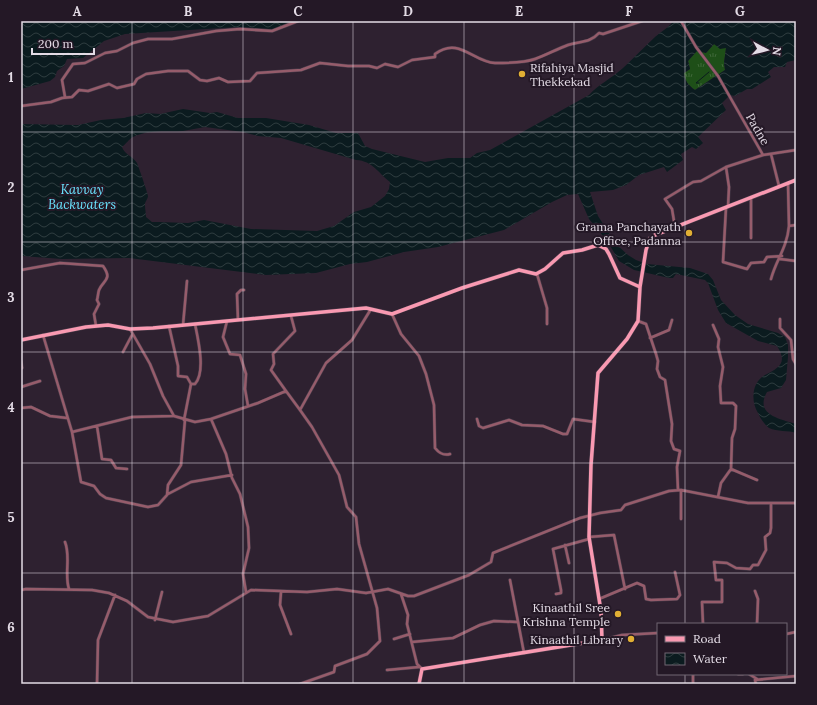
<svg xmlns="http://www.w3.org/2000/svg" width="817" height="705" viewBox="0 0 817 705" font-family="Lora,serif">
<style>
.grass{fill:url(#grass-tufts)}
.water{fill:url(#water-waves);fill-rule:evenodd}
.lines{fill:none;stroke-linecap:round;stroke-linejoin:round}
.stream{stroke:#0b1b1f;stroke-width:1}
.minor-casing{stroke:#4b3f4d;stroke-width:3.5}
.major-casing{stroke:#4b3f4d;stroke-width:4.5}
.minor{stroke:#965c6b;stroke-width:2.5}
.major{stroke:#f999b1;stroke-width:3.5}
.grid{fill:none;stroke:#e3dbe5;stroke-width:1;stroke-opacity:0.55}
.poi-dot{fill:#e1af34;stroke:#241826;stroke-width:1.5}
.labels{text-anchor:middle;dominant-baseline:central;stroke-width:4;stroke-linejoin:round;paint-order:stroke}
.poi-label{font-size:12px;fill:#e3dbe5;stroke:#241826;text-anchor:end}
.street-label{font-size:12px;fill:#e3dbe5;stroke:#241826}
.water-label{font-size:13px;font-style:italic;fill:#6ae3fe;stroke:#241826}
.neatline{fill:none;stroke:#e3dbe5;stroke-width:1.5}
.grid-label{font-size:13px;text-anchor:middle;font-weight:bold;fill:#e3dbe5}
</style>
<defs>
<pattern id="grass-tufts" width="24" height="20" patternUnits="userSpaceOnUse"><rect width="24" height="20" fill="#1e4f18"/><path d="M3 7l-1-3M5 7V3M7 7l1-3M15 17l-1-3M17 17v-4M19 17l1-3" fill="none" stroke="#3f6839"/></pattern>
<pattern id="water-waves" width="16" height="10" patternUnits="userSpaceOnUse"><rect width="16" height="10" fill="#0b1b1f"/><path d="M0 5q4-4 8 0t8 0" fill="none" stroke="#2e3c3f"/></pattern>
</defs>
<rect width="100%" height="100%" fill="#2e2130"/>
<!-- grass -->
<path class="grass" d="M714 44 726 48 724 63 725 70 695 90C688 85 685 81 684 73L690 69 688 61 697 50 706 53Z"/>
<!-- water -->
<path class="water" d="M21 21H292L273 29 238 27 125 34 104 41 83 58 67 59 64 66 57 71 55 77 50 81 21 89Z
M673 21H796V60L787 62 785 67H774L768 72 771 77 752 89H747L735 96 730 95 722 103 726 110 698 137 703 143 696 149 692 147 681 154 683 160 667 172 664 167 639 175 626 185 613 190 590 192 598 216 616 244 628 255 636 260 647 264 690 268 708 274 713 280 721 300 735 315 748 324 778 333 785 337 788 345V357L786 380 781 388 767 392C754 415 781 419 796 424V433C788 430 777 432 769 428 765 425 760 418 758 413 751 402 751 383 765 375 779 368 788 363 777 346L758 341 726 323 718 310 708 283 705 280 676 274 673 278H669L634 270 619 261 608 242 589 219 578 194 567 195 552 202 504 230 438 247 404 252 367 262 350 264 316 273 266 275 129 258 62 259 21 256V124L78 125 101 120 123 118 146 113 160 114 183 109 210 113 217 112 238 118H266L309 125 336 133H358L365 146 372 149 425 162 448 158H470L477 153 490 150 589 95C599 84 612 78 623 68 634 58 644 47 655 37 661 31 669 28 673 21ZM714 44 720 49 726 48 724 63 725 70 695 90C688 85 685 81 684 73L690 69 688 61 697 51 706 53ZM205 127 243 132 258 136 281 138 356 160C373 161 378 173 390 182L389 189 385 196 371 207 354 212 334 226 317 231 251 229 204 220 188 223 159 222H152L146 217C146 213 145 209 145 205 145 201 148 199 148 196 148 194 138 165 137 163 133 156 125 155 122 147 126 144 129 139 133 137 149 129 167 132 183 131 190 130 198 128 205 127Z"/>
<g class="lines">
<!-- stream -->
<path class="stream" d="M699 83H696L709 72"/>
<!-- minor casing -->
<g class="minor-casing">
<path id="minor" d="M681 21 696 47 718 76 763 155 796 150
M65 97 62 80 73 64 85 63 105 53 117 51 133 43 148 39H172L216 31 240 29 272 31 298 21
M21 106 51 102 62 98 72 97 79 90 88 91 109 84 117 88 134 84 137 79 146 74 168 71H188L200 80 207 81 219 78 228 82 250 81 257 73 301 70 320 63 348 66H369L377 68 385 64 398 67 412 60 435 57V54C459 36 473 62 495 63 507 63 524 63 535 59 546 55 557 49 568 45 580 41 590 43 599 33L603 34 642 21
M771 154 779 186
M788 183 789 226
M751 198V238
M728 207 729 187 726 167 763 155
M726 208 723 262 747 269 751 263 764 262 767 257 782 256
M675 227 672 209 665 199 693 182 701 181 726 167
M780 259 796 261
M21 270 60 263 103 266C113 280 103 280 99 290 98 293 98 297 97 300L99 304 94 314 96 326
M537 274 547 308V324
M771 279C776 260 787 248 789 226L796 225
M392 314 401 334 419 356 426 374 434 405 435 448C439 453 443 456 450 454
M780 319V328L791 340 793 359 796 364
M238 320 237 294 241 290H244
M227 321 223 337 230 354 240 355 246 374 245 389 248 406
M638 321 646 324 656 354 658 361 657 369 660 377 665 380 672 424 671 441 674 449 680 451 677 467 678 490
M183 325 187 281
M713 325 719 339 718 347 723 367 720 386 721 403H733L736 406 735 429 732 438 731 469
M169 326 178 366V376L187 377 191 384H195C206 372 198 339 195 324
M130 329 150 364 163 396 174 416 195 422 211 419 226 454 232 478 240 494 248 527 249 548 243 574 246 592
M43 335 72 432 132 417 173 416
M650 338 669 330 672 320
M123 352 132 335
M21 361 22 368
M21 387 40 381
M286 391 271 370 274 364 273 354 295 331 291 316
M21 408 31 407 50 416 67 418
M300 410 312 427 339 475 347 507 356 517 359 544 377 608 380 641 367 654 335 666 334 672 300 684
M211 419 258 403 286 391 300 410 326 363 352 340 371 309
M477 419 479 426 483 428 509 420 522 425 543 426 563 434H567L573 419 595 422
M184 420 191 384
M97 426 102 459 111 460 116 468 127 469
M72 432 81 482 94 486 100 494 106 498 148 507 158 505 167 495 168 485 181 465 185 420
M168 494 191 482 232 475
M718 497 721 483 731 469 757 480
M681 519V490
M589 537 614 535 625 589
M65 542C71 557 64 574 69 589
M565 545 569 563
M510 580 524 653
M21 590 26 589 92 590 109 593 127 601 148 617 173 622 208 616 251 590 307 592 337 589 366 593 388 589 408 596H414L469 575 491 562 493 553 580 518 600 513 621 510 625 505 669 491 681 490 748 503H796
M755 591 758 599 757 624
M281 592 280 605 291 634
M401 594 408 615 407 624 417 664 422 669
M556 594 561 593V590L553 549 589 539
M599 599 637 583 644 586 646 599 651 600 677 599 680 595 675 572
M155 620 162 592
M703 624 702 602H722V580H716L714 562 727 563 736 568 750 569 753 565H758L766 550 765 537 770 533 771 528V504
M786 634 796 632
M394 639 410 634
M602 640 622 635 658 633
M412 642 453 638 480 625 494 621 517 622
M387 670 419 667
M693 674V684
M738 674H743
M749 674 757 679
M97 684 98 640 115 595
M756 684 755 680 796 676"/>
</g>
<!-- major casing -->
<g class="major-casing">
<path id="major" d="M21 340 86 327 108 325 130 329 153 328 366 308 392 314 462 288 519 270 536 274 545 269 563 253 582 250 598 245 606 249 609 254 620 278 640 287
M419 684 422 669 602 640 601 611 589 537 591 465 598 373 627 339 638 321 640 287 646 250 650 238 655 235 796 180"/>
</g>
<!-- minor -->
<use href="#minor" class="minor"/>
<!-- major -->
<use href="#major" class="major"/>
</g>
<!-- grid -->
<path class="grid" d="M132 21V684M243 21V684M353 21V684M464 21V684M574 21V684M685 21V624M21 132H796M21 242H796M21 352H796M21 463H796M21 573H796M685 674V684"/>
<!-- markers -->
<g class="poi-dot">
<circle cx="522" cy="74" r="4"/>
<circle cx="689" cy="233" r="4"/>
<circle cx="618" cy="614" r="4"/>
<circle cx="631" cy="639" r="4"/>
</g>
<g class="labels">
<!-- poi labels -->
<g class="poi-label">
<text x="530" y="67" text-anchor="start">Rifahiya Masjid<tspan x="530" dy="14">Thekkekad</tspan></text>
<text x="681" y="226">Grama Panchayath<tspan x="681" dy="14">Office, Padanna</tspan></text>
<text x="610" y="607">Kinaathil Sree<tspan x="610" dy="14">Krishna Temple</tspan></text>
<text x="623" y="639">Kinaathil Library</text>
</g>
<!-- street labels -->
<g class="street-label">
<text transform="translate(758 129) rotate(60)">Padne</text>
</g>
<!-- water labels -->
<g class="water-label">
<text x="82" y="189">Kavvay<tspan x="82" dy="15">Backwaters</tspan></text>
</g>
</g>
<!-- border -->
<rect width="817" height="705" fill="none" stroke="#241826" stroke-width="44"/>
<!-- legend -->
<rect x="657" y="623" width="130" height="52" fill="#241826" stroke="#706672"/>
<rect x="665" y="636" width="20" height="6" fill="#f999b1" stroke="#706672"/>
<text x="693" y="643" font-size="12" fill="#e3dbe5">Road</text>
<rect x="665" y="653" width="20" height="12" fill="url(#water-waves)" stroke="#706672"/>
<text x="693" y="663" font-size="12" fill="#e3dbe5">Water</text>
<!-- north arrow -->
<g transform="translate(767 50) rotate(97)" stroke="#241826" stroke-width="3" paint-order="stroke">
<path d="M0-3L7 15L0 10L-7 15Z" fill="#e3dbe5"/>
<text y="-6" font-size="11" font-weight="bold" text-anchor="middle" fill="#e3dbe5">N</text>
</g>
<!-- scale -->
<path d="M32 48v6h62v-6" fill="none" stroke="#e3dbe5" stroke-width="2"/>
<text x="38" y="48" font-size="12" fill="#e3dbe5" stroke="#241826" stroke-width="3" paint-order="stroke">200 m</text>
<rect x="22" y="22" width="773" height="661" class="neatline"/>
<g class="grid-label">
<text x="77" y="16">A</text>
<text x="188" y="16">B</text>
<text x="298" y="16">C</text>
<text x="408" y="16">D</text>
<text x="519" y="16">E</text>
<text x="629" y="16">F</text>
<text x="740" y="16">G</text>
<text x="11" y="82">1</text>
<text x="11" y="192">2</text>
<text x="11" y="302">3</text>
<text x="11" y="412">4</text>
<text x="11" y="522">5</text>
<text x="11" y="632">6</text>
</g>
</svg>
